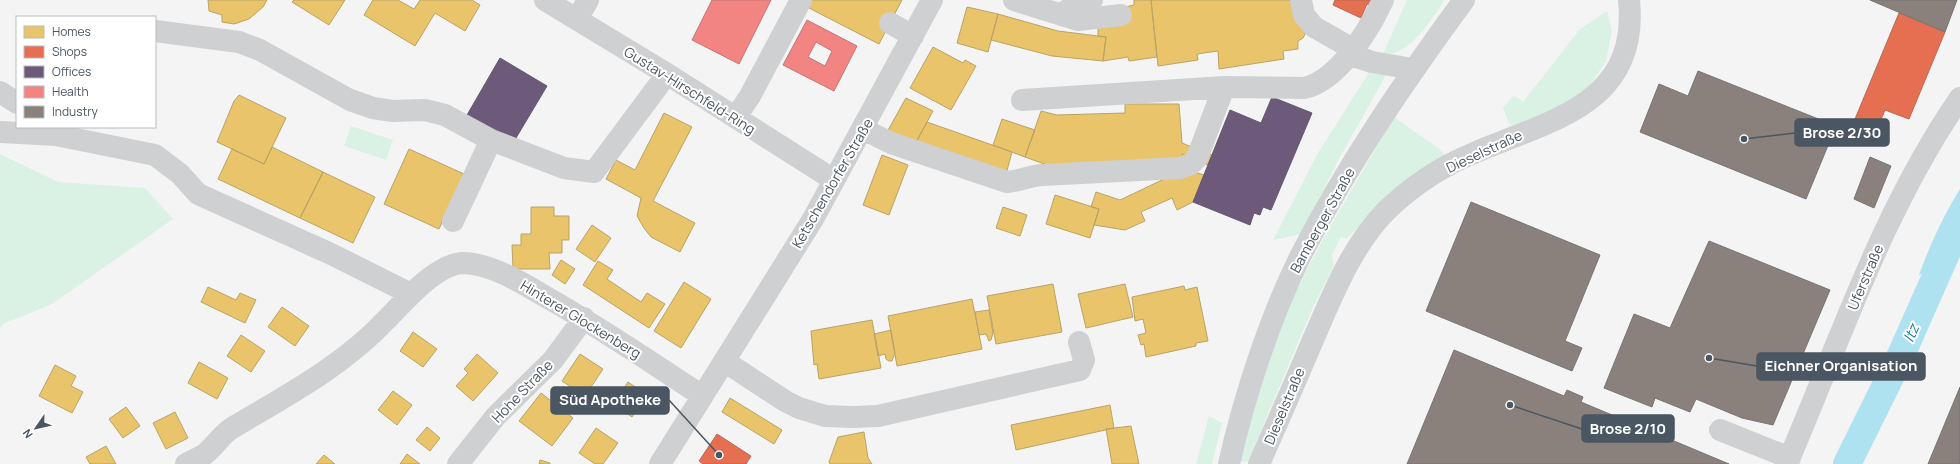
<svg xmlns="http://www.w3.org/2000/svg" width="1960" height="464" viewBox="0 0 1960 464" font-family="Manrope,sans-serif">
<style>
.green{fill:#d9f2e3}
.water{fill:#aee2f0}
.homes{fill:#e9c46a;stroke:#b9a367}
.shops{fill:#e76f51;stroke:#b86856}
.offices{fill:#6d597a;stroke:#625872}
.health{fill:#f28482;stroke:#c07678;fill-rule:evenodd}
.industry{fill:#8a817c;stroke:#777474}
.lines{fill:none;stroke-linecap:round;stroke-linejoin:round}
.river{stroke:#aee2f0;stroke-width:28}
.minor{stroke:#ced0d2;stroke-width:22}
.labels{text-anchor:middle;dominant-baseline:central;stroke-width:4;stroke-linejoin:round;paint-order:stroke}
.street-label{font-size:14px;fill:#4a5661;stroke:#fff}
.water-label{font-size:15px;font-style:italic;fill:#0c7c9b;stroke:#fff}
.leader{fill:none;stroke:#4a5661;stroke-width:1.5}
.callout-dot{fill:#4a5661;stroke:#fff;stroke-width:1.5}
.callout{fill:#4a5661;stroke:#4a5661;stroke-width:1.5}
.callout-label{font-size:15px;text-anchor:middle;font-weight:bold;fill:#fff}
</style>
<rect width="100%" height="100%" fill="#f4f4f4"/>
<!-- green -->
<path class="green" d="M1407 0H1445C1430 20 1411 56 1383 54Z
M1607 11 1612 31 1606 61 1590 85 1567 105 1513 125 1509 123 1503 108 1514 95 1523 102 1580 29Z
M1370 71 1386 75 1340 157 1301 234 1273 240 1318 153Z
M1394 117 1438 148 1445 155 1396 191 1346 239 1341 237 1332 255 1334 266 1314 305 1248 461 1242 462 1239 456 1259 386 1288 306 1326 234Z
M351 126 393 140 386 160 344 146Z
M0 154 58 182 145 188 173 219 52 304 3 324 0 328Z
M1209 416 1222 423 1212 464H1196Z"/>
<!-- water -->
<path class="water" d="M1960 189V237L1954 259 1919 275C1930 245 1943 216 1960 189Z"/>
<!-- homes -->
<path class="homes" d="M208 0H267L263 7 249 19 234 24 222 22V15L209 11Z
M294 0H345L329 25 292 2Z
M373 0H398L414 9 420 0H472L480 5 465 31 435 13 415 46 364 15Z
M811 0H902L879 44 807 7Z
M1134 0H1151L1157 57 1129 61 1128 57 1103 61 1106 37 1098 36V25L1121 8 1134 5Z
M1151 0H1294L1306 32 1303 38 1298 41V49L1283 51 1284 59 1219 69 1218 51 1197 54 1198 60 1158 66Z
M967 7 998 14 988 52 957 43Z
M998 14 1058 31 1106 37 1103 61 1052 56 991 40Z
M933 47 963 63 965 60 976 66 951 110 910 88Z
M239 95 286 118 264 164 217 142 234 101Z
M906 98 933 111 914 146 887 132Z
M1125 104H1179L1182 143 1212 155 1208 165 1182 154V162L1047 165 1025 157 1041 111 1057 115 1125 113Z
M664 113 692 127 653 201 695 223 680 252 651 237 644 228 637 216 641 198 606 179 616 160 635 170Z
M1002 119 1035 130 1025 157 993 145Z
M927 122 1012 152 1005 178 914 146Z
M272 147 323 172 300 218 218 179 232 149 264 164Z
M409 149 464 174 439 229 384 204Z
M882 155 908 165 889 215 863 205Z
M1185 169 1204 175 1193 202 1177 210 1172 198 1141 212 1145 221 1125 230 1094 225 1099 209 1091 207 1096 192 1120 200Z
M323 172 375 197 353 243 300 218Z
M1055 195 1099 209 1090 238 1046 224Z
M531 207H554V216H569V240H562V253H549L550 269H513L512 245H521V234H531Z
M1003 207 1027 215 1020 236 996 228Z
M592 225 611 238 595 262 576 249Z
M561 260 575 269 565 284 552 275Z
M598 261 613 270 607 279 641 302 647 293 665 304 649 328 583 285Z
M684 282 711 299 681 348 654 331Z
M1053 284 1062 332 996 344 987 296Z
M1125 284 1133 317 1086 328 1078 294Z
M1184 286 1185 290 1197 287 1208 341 1196 343V346L1146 357 1144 344 1141 345 1138 335 1146 333 1143 319 1135 321 1132 297Z
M208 287 236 300 240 293 256 300 245 323 201 302Z
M972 299 982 349 897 366 888 316Z
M282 307 309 326 295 346 268 327Z
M989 310 993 333 991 340 989 341 986 334 979 335 975 312Z
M872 320 881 368 819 379 817 364 814 365 811 331Z
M891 330 895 353 892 361H889L886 359 885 354 878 356 874 334Z
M413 332 437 349 423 367 400 351Z
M241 335 265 351 251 372 227 356Z
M477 354 498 373 473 401 456 386 468 373 464 369Z
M580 354 603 369 585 396 562 381Z
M199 362 228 378 217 399 188 383Z
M55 365 76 376 71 386 83 392 72 413 39 396Z
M628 382 647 395 632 417 613 404Z
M393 391 412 405 397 425 378 410Z
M541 393 573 418 552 446 519 421Z
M730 398 782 430 774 444 722 412Z
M1110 405 1114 428 1016 450 1011 425Z
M126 407 140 426 123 438 109 419Z
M175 412 188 438 166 449 153 423Z
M1131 426 1139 464H1112L1106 429Z
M427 427 440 438 430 451 416 440Z
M596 428 618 443 603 464H595L579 453Z
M864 432 868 458 872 464H830L829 462 838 437Z
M106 446 116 464H90L86 457Z
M407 454 420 464H400Z
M324 455 335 464H316Z
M540 460 550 463V464H539Z"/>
<!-- shops -->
<path class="shops" d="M1335 0H1374L1371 6 1367 4 1361 18 1333 5Z
M1899 13 1945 32 1909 119 1885 110 1877 129 1855 119Z
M717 434 751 456 746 464H703L699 461Z"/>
<!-- offices -->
<path class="offices" d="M500 58 547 86 513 143 467 115Z
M1272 97 1312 113 1271 210 1263 207 1260 215 1254 213 1250 225 1193 202 1230 110 1261 123Z"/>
<!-- health -->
<path class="health" d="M712 0H771L739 64 692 40Z
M807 20 857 46 834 91 783 65ZM816 42 832 51 825 66 808 57Z"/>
<!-- industry -->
<path class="industry" d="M1870 0H1957L1945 32Z
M1698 71 1836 126 1806 199 1640 132 1659 84 1688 96Z
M1870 157 1891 166 1874 208 1854 199Z
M1471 202 1600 255 1565 341 1582 348 1572 371 1426 311Z
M1709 241 1830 290 1773 425 1742 418 1696 399 1690 412 1655 398 1652 407 1604 388 1634 314 1670 328Z
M1454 350 1564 396 1567 390 1583 397 1581 402 1729 464H1407Z
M1960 387V464H1928Z"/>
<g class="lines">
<!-- river -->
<path class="river" d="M1847 464 1902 353 1960 222"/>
<!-- minor -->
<path class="minor" d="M545 0 667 74 834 180
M1014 0 1078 20 1121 15
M1301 0 1304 15 1314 27 1353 49
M1062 14 1073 6 1092 0
M577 19 588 0
M890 23 913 36
M155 31 239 42 260 50 350 100 373 108 393 111 425 110 445 115 491 140
M1348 54 1372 62 1413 69
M0 92 17 103
M1022 100 1224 87 1304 88C1338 81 1369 30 1383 0
M736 117 750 96 801 0
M863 129 891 143 1007 182C1019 181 1029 176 1042 175L1180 168 1191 164 1197 158 1224 87
M0 132 56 135 155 155 180 174 198 194 329 253 411 294
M453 221 491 140 564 168 594 172 667 74
M724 361 785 401 799 408 825 416 853 417 878 416 1080 370 1084 360 1079 342
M1720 430 1790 458
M186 464C192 461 199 458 205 454 215 446 221 435 232 428 286 396 343 366 387 319 405 301 436 264 463 263 490 263 524 284 546 297 600 327 650 362 701 395
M458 464 496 416 553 360 584 318
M660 464 813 219 932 0
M1229 464C1244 397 1270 317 1301 255 1347 165 1404 82 1464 0
M1259 464C1277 423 1295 383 1312 342 1332 297 1351 246 1387 210 1409 189 1438 169 1465 157 1543 121 1640 109 1629 0
M1787 464C1840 341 1883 209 1960 98"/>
</g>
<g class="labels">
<!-- street labels -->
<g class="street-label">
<text transform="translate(690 90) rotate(32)">Gustav-Hirschfeld-Ring</text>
<text transform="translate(1484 151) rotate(-25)">Dieselstraße</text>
<text transform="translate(832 183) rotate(-60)">Ketschendorfer Straße</text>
<text transform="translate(1322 220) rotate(-61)">Bamberger Straße</text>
<text transform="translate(1865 277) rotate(-67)">Uferstraße</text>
<text transform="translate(581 319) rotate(31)">Hinterer Glockenberg</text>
<text transform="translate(522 391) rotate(-46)">Hohe Straße</text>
<text transform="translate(1284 406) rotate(-67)">Dieselstraße</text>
</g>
<!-- water labels -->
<g class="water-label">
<text transform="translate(1911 333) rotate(-66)">Itz</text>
</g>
</g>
<!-- callouts -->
<path class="leader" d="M1744 139L1795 133M1709 358L1757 366M719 455L669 400M1510 405L1582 429"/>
<g class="callout-dot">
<circle cx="1744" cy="139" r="4"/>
<circle cx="1709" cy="358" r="4"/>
<circle cx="719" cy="455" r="4"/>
<circle cx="1510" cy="405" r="4"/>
</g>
<g class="callout">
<rect x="1795" y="119" width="94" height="27" rx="4"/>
<rect x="1757" y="353" width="168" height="27" rx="4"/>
<rect x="551" y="387" width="118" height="27" rx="4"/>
<rect x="1582" y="415" width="92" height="27" rx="4"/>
</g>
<g class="callout-label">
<text x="1842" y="138">Brose 2/30</text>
<text x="1841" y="371">Eichner Organisation</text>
<text x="610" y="405">Süd Apotheke</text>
<text x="1628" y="434">Brose 2/10</text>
</g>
<!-- legend -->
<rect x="16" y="16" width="140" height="112" fill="#ffffff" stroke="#b7bbc0"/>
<rect x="24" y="26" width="20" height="12" fill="#e9c46a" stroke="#b7bbc0"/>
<text x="52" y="36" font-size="12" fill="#4a5661">Homes</text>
<rect x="24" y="46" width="20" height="12" fill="#e76f51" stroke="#b7bbc0"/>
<text x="52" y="56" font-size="12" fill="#4a5661">Shops</text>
<rect x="24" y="66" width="20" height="12" fill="#6d597a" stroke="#b7bbc0"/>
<text x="52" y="76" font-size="12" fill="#4a5661">Offices</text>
<rect x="24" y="86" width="20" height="12" fill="#f28482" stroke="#b7bbc0"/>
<text x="52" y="96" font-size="12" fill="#4a5661">Health</text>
<rect x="24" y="106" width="20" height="12" fill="#8a817c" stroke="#b7bbc0"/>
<text x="52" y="116" font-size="12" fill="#4a5661">Industry</text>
<!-- north arrow -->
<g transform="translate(36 428) rotate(236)" stroke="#ffffff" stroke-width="3" paint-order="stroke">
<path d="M0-3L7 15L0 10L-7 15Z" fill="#4a5661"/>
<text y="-6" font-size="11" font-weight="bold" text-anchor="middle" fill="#4a5661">N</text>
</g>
</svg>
